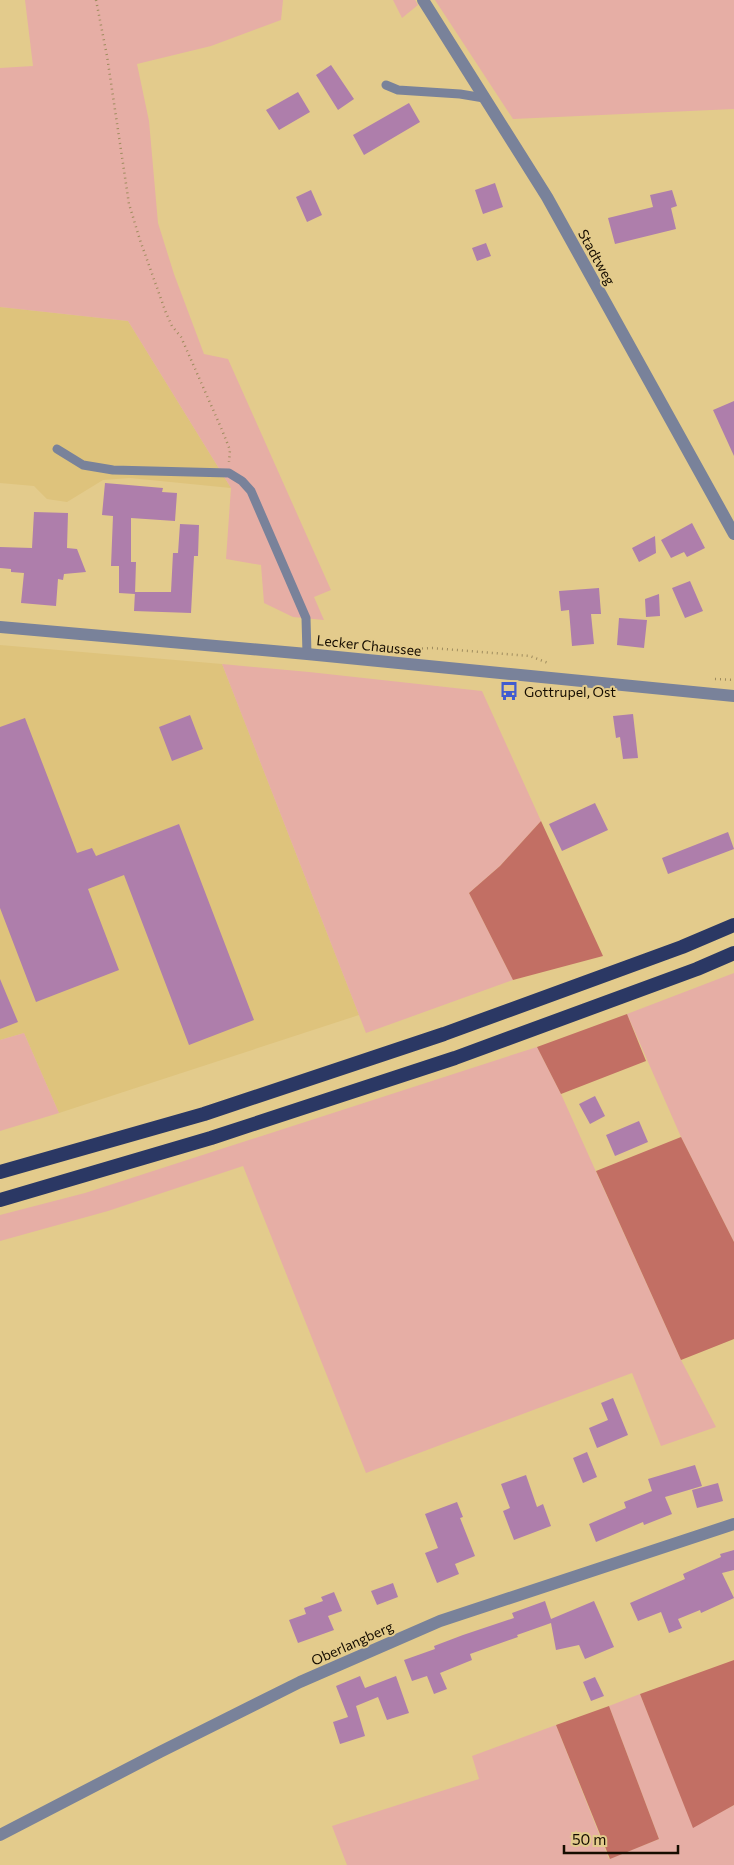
<svg xmlns="http://www.w3.org/2000/svg" width="734" height="1865" viewBox="0 0 734 1865" font-family="Commissioner,sans-serif">
<style>
.built{fill:#dec37c}
.green{fill:#e6aea5}
.forest{fill:#c26f64}
.building{fill:#ae7eab}
.lines{fill:none;stroke-linecap:round;stroke-linejoin:round}
.path{stroke:#9f8c5e;stroke-width:2.5;stroke-dasharray:1 4;stroke-linecap:butt}
.service{stroke:#79829a;stroke-width:9}
.minor{stroke:#79829a;stroke-width:12}
.tertiary{stroke:#79829a;stroke-width:12}
.trunk{stroke:#2b3864;stroke-width:14}
.labels{text-anchor:middle;dominant-baseline:central;stroke-width:4;stroke-linejoin:round;paint-order:stroke}
.street-label{font-size:14px;fill:#160d00;stroke:#e3cb8c}
.poi-label{font-size:14px;fill:#160d00;stroke:#e3cb8c;text-anchor:start}
</style>
<rect width="100%" height="100%" fill="#e3cb8c"/>
<!-- built -->
<path class="built" d="M0 307 128 321 231 488 130 478 103 480 67 502 47 499 34 486 0 483Z
M0 645 222 664 359 1015 59 1113 24 1033 0 1040Z"/>
<!-- green -->
<path class="green" d="M25 0H283L281 20 211 46 137 64 149 121 158 223 174 274 204 354 228 359 331 590 314 597 324 620 293 617 264 603 261 565 226 559 231 488 128 321 0 307V68L33 66Z
M393 0H415L418 5 402 18Z
M435 0H734V109L513 119Z
M222 664 309 672 482 691 541 821 500 866 469 893 513 980 366 1033Z
M734 973V1242L681 1137 627 1014Z
M24 1033 59 1113 0 1131V1040Z
M537 1047 561 1094 681 1360 716 1427 661 1446 632 1373 366 1473 243 1166 108 1211 0 1241V1215L85 1193Z
M640 1694 693 1827 734 1805V1865H347L332 1826 479 1779 472 1756 556 1725 609 1859 659 1839 609 1706Z"/>
<!-- forest -->
<path class="forest" d="M541 821 603 956 513 980 469 893 500 866Z
M627 1014 646 1061 561 1094 537 1047Z
M681 1137 734 1242V1339L681 1360 596 1171Z
M734 1660V1805L693 1828 640 1694Z
M609 1706 659 1839 610 1859 556 1725Z"/>
<!-- building -->
<path class="building" d="M331 65 354 99 338 110 316 75Z
M298 92 310 112 279 130 266 110Z
M409 103 420 122 364 155 353 135Z
M495 183 503 207 483 214 475 190Z
M311 190 322 215 307 222 296 197Z
M672 190 677 206 671 208 676 229 615 244 608 218 653 207 650 195Z
M486 243 491 256 477 261 472 248Z
M734 401V456L713 410Z
M105 483 163 488 162 492 177 493 175 521 131 518V562H136L135 594 119 593V566H111L113 516 102 515Z
M34 512 68 513 67 548 77 549 86 572 64 574 63 580 58 579 56 606 21 603 24 573 11 572V569L0 568V547L32 548Z
M692 523 705 548 687 557 684 552 671 558 661 540Z
M180 524 199 525 198 556H194L191 613 134 611 135 592H171L173 553H178Z
M655 536 656 553 639 562 632 548Z
M690 581 703 611 685 618 672 588Z
M599 588 601 614H591L594 644 572 646 569 610 561 611 559 591Z
M659 594 660 616 646 617 645 599Z
M619 618 647 620 644 648 617 645Z
M633 714 638 758 623 759 620 737 616 738 613 716Z
M190 715 203 749 172 761 159 727Z
M25 718 77 853 92 848 96 856 179 824 254 1020 189 1045 124 875 88 889 119 970 36 1002 0 908V727Z
M595 803 608 830 562 851 549 824Z
M728 832 734 849 668 874 662 858Z
M0 979 18 1022 0 1029Z
M595 1096 605 1116 590 1124 579 1104Z
M639 1121 648 1142 615 1156 606 1135Z
M613 1398 628 1435 597 1448 589 1428 608 1420 601 1403Z
M587 1452 597 1477 583 1483 573 1458Z
M695 1465 702 1486 665 1497 672 1514 644 1525 643 1522 596 1542 589 1524 626 1508 624 1502 652 1491 648 1479Z
M526 1475 537 1507 543 1504 551 1526 514 1540 503 1511 510 1508 501 1484Z
M718 1483 723 1501 697 1508 692 1490Z
M457 1502 463 1517 460 1518 475 1556 455 1564 459 1574 437 1583 425 1553 438 1548 425 1514Z
M734 1550V1570L722 1573 734 1598 701 1613 700 1610 678 1619 682 1628 669 1633 661 1612 638 1621 630 1603 685 1579 683 1574 721 1557 720 1554Z
M393 1583 398 1597 377 1605 371 1591Z
M334 1592 342 1611 328 1616 334 1630 298 1643 289 1620 306 1614 304 1608 323 1601 321 1597Z
M545 1601 551 1619 594 1601 614 1647 585 1659 579 1645 556 1650 551 1623 517 1635 518 1637 470 1654 472 1660 440 1673 447 1689 434 1694 427 1676 412 1681 404 1660 435 1649 434 1646 463 1635 514 1618 512 1613Z
M360 1676 365 1688 396 1676 409 1713 387 1720 378 1697 356 1706 365 1736 340 1744 333 1722 348 1717 336 1686Z
M595 1677 604 1696 591 1701 583 1682Z"/>
<g class="lines">
<!-- path -->
<path class="path" d="M96 0 107 56 129 204 140 240 166 313 172 326 181 337 222 430 230 450 229 462
M412 649 432 648 530 656 548 663
M715 679 734 680"/>
<!-- service -->
<path class="service" d="M386 85 398 90 460 94 484 98
M57 449 83 465 113 470 229 473 242 481 251 491 306 618 307 654"/>
<!-- minor -->
<path class="minor" d="M423 0 547 197 734 534
M0 1835 160 1752 300 1682 440 1621 734 1524"/>
<!-- tertiary -->
<path class="tertiary" d="M0 627 307 654 734 696"/>
<!-- trunk -->
<path class="trunk" d="M0 1172 204 1114 444 1034 682 947 734 925
M0 1200 211 1138 455 1058 697 969 734 953"/>
</g>
<!-- icons -->
<defs>
<g id="bus-bare" transform="scale(1.5)"><path d="M-5-6H5V4H4V6H2V4H-2V6H-4V4H-5ZM-3.5-4V0h7V-4ZM-3.5 1.2v1.5H-2V1.2ZM2 1.2v1.5H3.5V1.2Z" fill="#415ccf" stroke="#e3cb8c" stroke-width="2.5" paint-order="stroke"/></g>
</defs>
<g fill-rule="evenodd">
<use href="#bus-bare" x="509" y="691"/>
</g>
<g class="labels">
<!-- street labels -->
<g class="street-label">
<text transform="translate(597 257) rotate(61)">Stadtweg</text>
<text transform="translate(369 645) rotate(6)">Lecker Chaussee</text>
<text transform="translate(352 1643) rotate(-24)">Oberlangberg</text>
</g>
<!-- poi labels -->
<g class="poi-label">
<text x="524" y="691">Gottrupel, Ost</text>
</g>
</g>
<!-- scale -->
<path d="M564 1845v8h114v-8" fill="none" stroke="#160d00" stroke-width="2.5"/>
<text x="572" y="1845" font-size="15" fill="#160d00" stroke="#e3cb8c" stroke-width="4" paint-order="stroke">50 m</text>
</svg>
